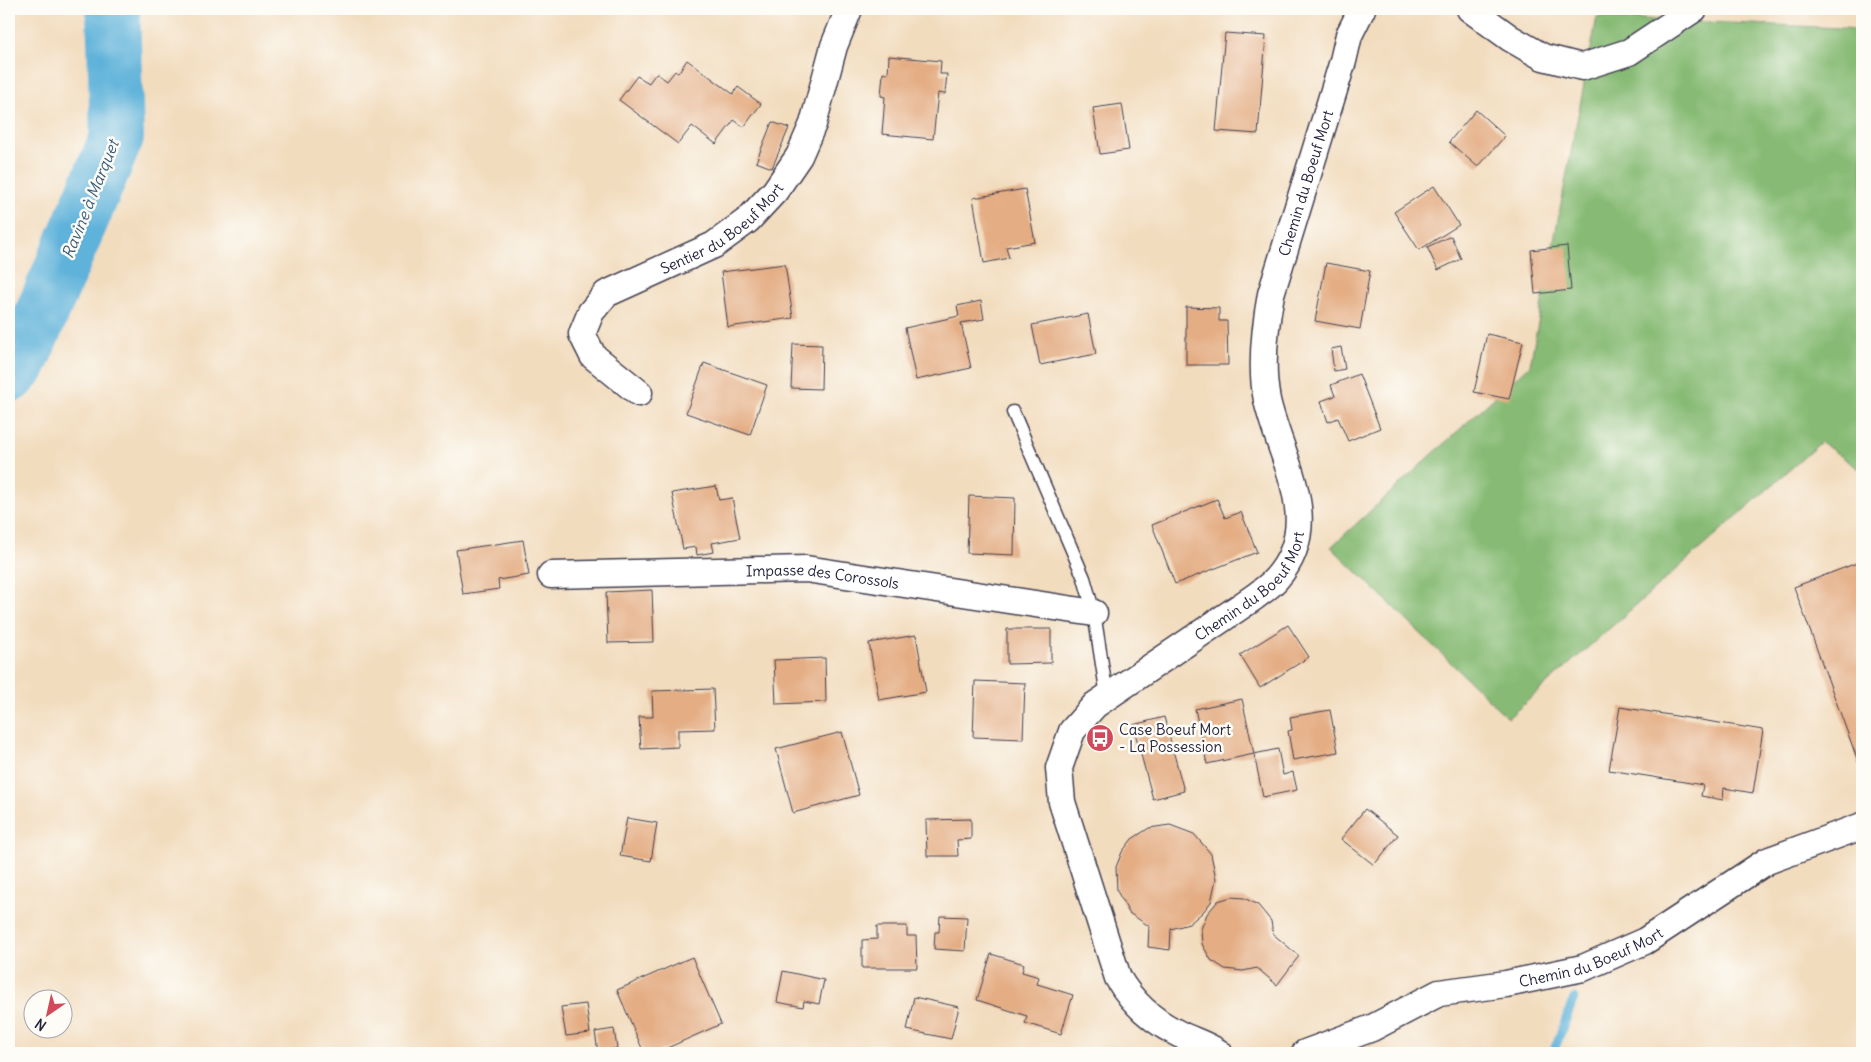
<svg xmlns="http://www.w3.org/2000/svg" width="1871" height="1062" viewBox="0 0 1871 1062" font-family="Delius,sans-serif">
<style>
.forest{fill:#87bb75;stroke:#546e58}
.lines{fill:none;stroke-linecap:round;stroke-linejoin:round}
.stream{stroke:#5eb2da;stroke-width:9}
.river{stroke:#5eb2da;stroke-width:54}
.building{fill:#e4ad84}
.service-casing{stroke:#413e4f;stroke-width:15}
.minor-casing{stroke:#413e4f;stroke-width:29}
.service{stroke:#fff;stroke-width:12}
.minor{stroke:#fff;stroke-width:26}
.labels{text-anchor:middle;dominant-baseline:central;stroke-width:5;stroke-linejoin:round;paint-order:stroke}
.street-label{font-size:15px;fill:#22223b;stroke:#fdfcf7}
.poi-label{font-size:15px;fill:#22223b;stroke:#fdfcf7;text-anchor:start}
.water-label{font-size:16px;font-style:italic;fill:#3a5c7b;stroke:#fdfcf7}
</style>
<rect width="100%" height="100%" fill="#fdfcf7"/>
<filter id="ink" filterUnits="userSpaceOnUse"><feTurbulence type="fractalNoise" baseFrequency=".02" numOctaves="2"/><feDisplacementMap in="SourceGraphic" scale="10" xChannelSelector="R" yChannelSelector="G"/><feConvolveMatrix kernelMatrix="1 2 1 2 8 2 1 2 1" color-interpolation-filters="sRGB"/></filter>
<filter id="wash" filterUnits="userSpaceOnUse"><feTurbulence type="fractalNoise" baseFrequency=".0096" numOctaves="4" result="noise"/><feDisplacementMap in="SourceGraphic" scale="20" xChannelSelector="R" yChannelSelector="G"/><feGaussianBlur stdDeviation="1.12" result="paint"/><feColorMatrix in="noise" values="0 0 0 0 0 0 0 0 0 0 0 0 0 0 0 0 0 1.4 0 .05"/><feComposite in="paint" operator="in"/></filter>
<g filter="url(#wash)">
<rect width="100%" height="100%" fill="#f2dcbe"/>
<!-- forest -->
<path class="forest" d="M1597 17 1862 29V471L1821 442 1508 718 1331 547 1530 365Z"/>
<g class="lines">
<!-- stream -->
<path class="stream" d="M1553 1053 1574 998"/>
<!-- river -->
<path class="river" d="M9 376 20 364 117 137 113 9"/>
</g>
<g id="blocks">
<!-- building -->
<path class="building" d="M1225 33 1266 36 1258 134 1216 131Z
M889 56 941 61 940 74H947L945 94 938 93 933 139 882 134 885 97 881 96 883 73 888 74Z
M687 60 733 94 738 87 761 104 744 127 734 120 716 144 692 126 678 144 619 100 637 76 649 83 656 73 667 81 675 71 678 73Z
M1122 104 1129 150 1100 154 1093 108Z
M1476 110 1505 136 1478 167 1449 142Z
M772 122 789 128 772 168 756 162Z
M1434 186 1459 225 1419 250 1394 212Z
M1025 189 1035 242 1006 247 1009 258 984 263 973 198Z
M1451 236 1461 259 1438 270 1427 247Z
M1567 246 1571 290 1535 294 1531 250Z
M1326 263 1370 271 1360 329 1315 321Z
M785 264 793 318 728 327 721 272Z
M981 301 984 319 961 323 971 368 916 380 905 328 959 316 957 306Z
M1186 307 1219 308V321H1227L1228 365H1186Z
M1088 314 1096 354 1040 365 1032 325Z
M1487 334 1523 342 1509 399 1474 392Z
M793 344 822 345 821 389 791 388Z
M1341 347 1345 369 1334 371 1331 349Z
M704 363 767 385 750 435 686 413Z
M1359 374 1380 428 1348 441 1338 418 1328 422 1321 401 1335 396 1331 385Z
M716 486 719 500 732 498 740 538 712 543 714 552 697 555 696 547 683 549 672 493Z
M969 496 1015 498 1014 555 967 553Z
M1217 499 1225 518 1241 512 1257 552 1175 584 1152 525Z
M523 540 529 575 498 580 499 589 463 594 456 550Z
M1862 561V772L1794 587Z
M652 590 654 642 608 643 606 592Z
M1288 625 1309 657 1260 688 1240 655Z
M1007 629H1051V663L1007 664Z
M916 635 926 692 879 700 869 643Z
M825 658 826 702 776 704 774 660Z
M975 681 1025 683 1023 739 973 737Z
M713 689 715 729 678 730V747L641 749 639 717H653L652 691Z
M1242 699 1254 754 1207 764 1195 709Z
M1620 707 1763 730 1753 793 1724 788 1723 800 1701 796 1703 785 1609 770Z
M1330 710 1338 752 1293 760 1288 731 1292 730 1290 717Z
M1164 717 1184 791 1153 799 1133 725Z
M842 732 859 795 793 813 776 749Z
M1278 749 1283 775 1293 772 1297 790 1263 797 1254 754Z
M1365 809 1398 835 1374 865 1341 839Z
M627 818 657 823 651 861 620 856Z
M971 819V839L957 840 958 856H927L926 820Z
M1170 825 1194 834 1211 854 1216 879 1211 902 1203 912 1189 924 1171 929 1170 950 1148 947 1149 926 1129 913 1117 891 1116 867 1122 852 1132 839 1149 828Z
M1231 897 1244 898 1258 905 1271 921 1273 934 1299 956 1277 985 1257 968 1243 971 1225 969 1211 960 1202 944 1201 929 1207 914 1218 901Z
M940 916 967 917 965 951 934 949 935 932H939Z
M877 926H907V936H916L917 968H862V940L877 939Z
M991 954 1024 964 1022 972 1039 977 1037 984 1073 995 1061 1034 1025 1023 1027 1016 977 1000Z
M692 957 721 1024 656 1053H644L617 990Z
M783 971 824 980 819 1004 804 1001 803 1007 777 1002Z
M914 997 959 1007 951 1039 907 1030Z
M586 1004 590 1033 566 1036 561 1007Z
M614 1029 617 1048 598 1052 595 1032Z"/>
</g>
</g>
<g filter="url(#ink)">
<use href="#blocks" fill-opacity="0" stroke="#413e4f" stroke-width="1"/>
<g class="lines">
<!-- service casing -->
<g class="service-casing">
<path id="service" d="M1013 412 1084 578 1094 613 1107 696"/>
</g>
<!-- minor casing -->
<g class="minor-casing">
<g id="minor">
<path d="M1470 9 1510 38 1543 57 1582 67 1629 52 1694 9"/>
<path id="s1" d="M639 393 593 356 582 334 591 312 606 294 714 245 748 220 775 191 799 156 813 124 834 46 849 9"/>
<path id="s2" d="M551 575 806 569 1094 613"/>
<path id="s3" d="M1219 1053C1206 1044 1190 1040 1177 1033 1151 1020 1132 1002 1118 978L1062 802 1059 768 1072 731 1095 705 1253 598C1261 592 1270 586 1276 579 1326 523 1280 459 1267 400 1260 366 1265 327 1271 294L1343 61 1349 35 1362 9"/>
<path id="s4" d="M1305 1053 1372 1028 1439 993 1506 984 1583 968 1645 941 1767 861 1862 826"/>
</g>
</g>
<!-- service -->
<use href="#service" class="service"/>
<!-- minor -->
<use href="#minor" class="minor"/>
</g>
</g>
<!-- icons -->
<defs>
<g id="bus-disc" transform="scale(1.4375)"><circle r="9.5" fill="#d1495b" stroke="#fdfcf7"/><path d="M-5-6H5V4H4V6H2V4H-2V6H-4V4H-5ZM-3.5-4V0h7V-4ZM-3.5 1.2v1.5H-2V1.2ZM2 1.2v1.5H3.5V1.2Z" fill="#fff"/></g>
</defs>
<g fill-rule="evenodd">
<use href="#bus-disc" x="1100" y="738"/>
</g>
<g class="labels">
<!-- street labels -->
<g class="street-label">
<text stroke="none"><textPath href="#s3" startOffset="1054">Chemin du Boeuf Mort</textPath></text>
<text stroke="none"><textPath href="#s1" startOffset="265">Sentier du Boeuf Mort</textPath></text>
<text stroke="none"><textPath href="#s2" startOffset="272">Impasse des Corossols</textPath></text>
<text stroke="none"><textPath href="#s3" startOffset="619">Chemin du Boeuf Mort</textPath></text>
<text stroke="none"><textPath href="#s4" startOffset="304">Chemin du Boeuf Mort</textPath></text>
</g>
<!-- poi labels -->
<g class="poi-label">
<text x="1119" y="729">Case Boeuf Mort<tspan x="1119" dy="17">- La Possession</tspan></text>
</g>
<!-- water labels -->
<g class="water-label">
<text transform="translate(90 199) rotate(-68)">Ravine à Marquet</text>
</g>
</g>
<!-- margin -->
<rect width="1871" height="1062" fill="none" stroke="#fdfcf7" stroke-width="30"/>
<!-- north arrow -->
<g transform="translate(48 1014) rotate(214)"><circle r="24" fill="#fdfcf7" stroke="#a5a5ac"/>
<path d="M0-4L9 19L0 12L-9 19Z" fill="#d1495b"/>
<text y="-8" font-size="14" font-weight="bold" text-anchor="middle" fill="#22223b">N</text>
</g>
</svg>
